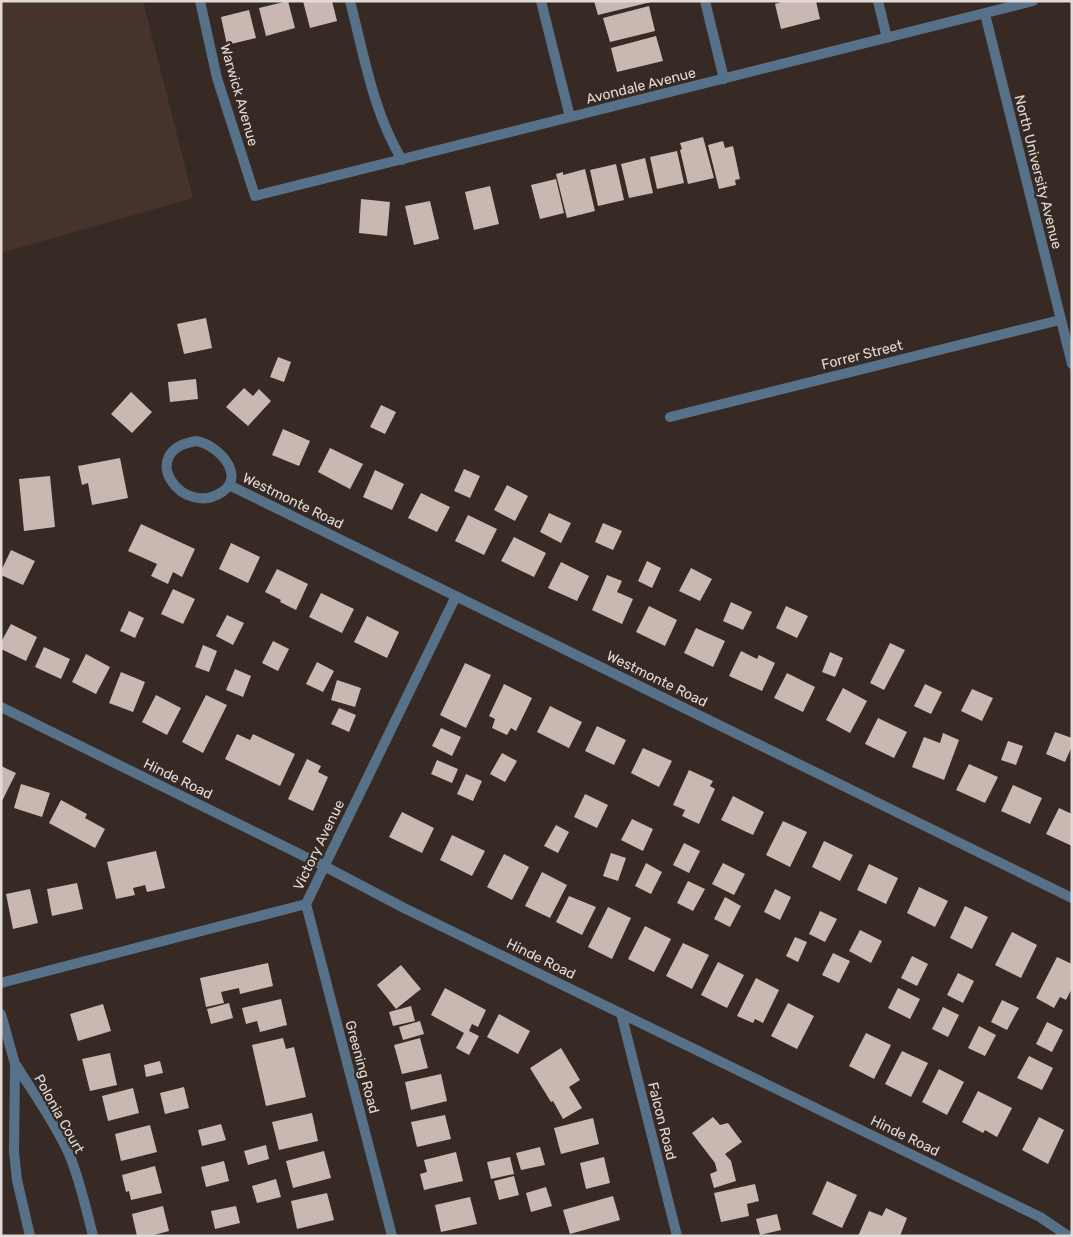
<svg xmlns="http://www.w3.org/2000/svg" width="1073" height="1237" viewBox="0 0 1073 1237" font-family="Rubik,sans-serif">
<style>
.built{fill:#46332c}
.building{fill:#c9b8b2}
.lines{fill:none;stroke-linecap:round;stroke-linejoin:round}
.service{stroke:#577288;stroke-width:10}
.minor{stroke:#577288;stroke-width:10}
.labels{text-anchor:middle;dominant-baseline:central;stroke-width:5;stroke-linejoin:round;paint-order:stroke}
.street-label{font-size:14px;fill:#e2dad6;stroke:#372a25}
</style>
<rect width="100%" height="100%" fill="#372a25"/>
<!-- built -->
<path class="built" d="M1 1H143L193 198 1 253Z"/>
<!-- building -->
<path class="building" d="M288 1 295 28 266 36 259 8Z
M303 1H332L337 21 310 28Z
M594 1H651V2L598 15Z
M784 1H816L820 19 781 29 775 4Z
M649 6 655 31 610 42 603 18Z
M249 10 256 38 227 45 221 17Z
M656 36 663 61 617 72 611 48Z
M703 137 714 178 688 184 680 150 682 149 680 143Z
M723 141 725 148 733 146 740 179 735 180 736 185 719 189 708 145Z
M677 151 684 183 657 189 650 157Z
M645 158 653 193 629 198 621 164Z
M616 164 624 200 598 206 590 170Z
M585 169 595 211 567 218 556 174 563 172V175Z
M556 179 564 213 540 219 531 185Z
M490 186 499 224 474 230 465 192Z
M361 199 390 202 387 236 359 233Z
M430 201 439 239 414 245 405 206Z
M206 318 212 348 184 354 177 324Z
M278 357 291 362 284 382 270 377Z
M196 379 198 399 170 402 168 382Z
M244 388 253 396 259 389 271 401 248 426 226 407Z
M131 392 152 412 132 433 111 414Z
M381 405 396 412 385 434 370 427Z
M283 429 310 441 299 466 272 455Z
M330 448 363 464 350 489 318 472Z
M120 458 128 498 92 505 88 483 82 485 78 466Z
M464 469 480 476 470 498 454 491Z
M375 470 404 484 392 510 363 497Z
M50 476 55 527 24 531 19 479Z
M507 485 528 496 515 521 494 510Z
M421 493 450 507 437 532 408 518Z
M549 513 571 523 561 543 540 532Z
M468 515 497 529 484 555 455 541Z
M603 523 622 531 613 550 595 542Z
M141 524 195 549 182 577 173 572 168 584 151 576 157 564 128 551Z
M514 537 546 553 534 577 501 561Z
M231 543 260 557 248 583 219 569Z
M11 550 35 561 23 585 1 575V571Z
M647 561 661 568 652 588 638 581Z
M561 562 589 576 577 601 548 588Z
M691 568 712 579 700 601 679 591Z
M277 569 308 584 296 610 280 602 281 600 265 592Z
M607 575 622 581 617 592 633 599 622 624 592 610Z
M173 589 195 599 183 624 161 614Z
M321 593 354 609 342 633 309 617Z
M731 602 752 612 743 630 723 621Z
M649 606 677 620 665 646 636 632Z
M786 606 808 616 797 638 776 628Z
M129 611 144 618 135 638 120 631Z
M227 615 244 623 233 645 216 636Z
M367 616 399 632 387 658 354 642Z
M11 624 37 637 26 661 1 649V642Z
M696 628 725 641 713 667 684 653Z
M273 641 289 649 278 671 262 663Z
M890 643 905 650 884 690 870 683Z
M203 645 217 651 209 672 195 667Z
M44 647 70 659 61 679 35 667Z
M741 651 757 659 759 655 775 663 762 691 729 676Z
M830 652 843 658 835 677 822 672Z
M86 654 110 667 96 694 72 682Z
M317 662 334 671 323 692 306 684Z
M465 663 491 675 466 728 440 715Z
M235 669 251 676 243 697 226 690Z
M121 672 145 682 133 712 109 703Z
M787 673 815 687 803 712 774 698Z
M337 680 361 688 355 707 331 700Z
M504 684 532 698 516 731 511 728 507 735 492 728 495 719 489 716Z
M925 684 942 692 931 714 914 706Z
M843 688 867 701 850 733 826 720Z
M972 689 993 698 982 721 961 711Z
M156 695 181 708 167 735 142 722Z
M206 695 227 705 203 753 182 742Z
M550 706 582 722 569 748 537 732Z
M339 708 356 715 349 732 331 724Z
M878 718 907 732 894 758 865 744Z
M597 726 626 740 614 765 585 751Z
M441 728 461 737 452 756 432 746Z
M1055 732 1072 738V746L1065 762 1046 754Z
M943 733 959 740 944 780 912 767 924 737 940 743Z
M237 734 250 740 253 734 295 754 280 786 225 759Z
M1008 741 1023 746 1016 765 1001 760Z
M643 748 672 761 659 787 631 773Z
M502 753 517 761 505 782 490 774Z
M307 759 321 766 318 772 328 777 313 811 288 799Z
M437 760 458 769 452 783 431 774Z
M969 764 998 777 985 803 956 790Z
M1 766 16 773 1 803Z
M689 770 713 781 710 786 715 789 699 824 682 816 685 810 673 805Z
M466 774 482 781 473 801 457 794Z
M21 784 50 793 42 817 14 808Z
M1013 785 1042 798 1030 824 1001 811Z
M585 794 608 805 597 828 574 817Z
M733 796 764 812 753 835 721 820Z
M61 800 87 814 85 818 105 829 95 848 49 823Z
M1059 808 1072 814V846L1046 834Z
M402 812 434 828 422 853 389 837Z
M632 819 653 829 643 851 621 840Z
M783 821 807 832 790 867 766 855Z
M556 825 569 832 558 853 544 846Z
M452 835 485 851 472 876 440 860Z
M824 841 853 855 840 881 812 867Z
M684 843 700 851 689 873 673 865Z
M156 851 165 888 147 892 145 885 133 888 135 895 116 899 107 862Z
M611 853 626 858 618 881 603 876Z
M504 854 529 867 512 900 487 887Z
M646 863 662 872 651 894 635 886Z
M723 863 745 874 734 895 712 884Z
M869 864 898 878 886 904 857 890Z
M542 872 567 885 550 918 525 906Z
M688 881 705 889 693 911 677 903Z
M77 883 83 909 52 916 47 889Z
M919 887 948 901 935 927 907 913Z
M30 889 38 923 13 929 6 894Z
M775 889 791 897 780 920 764 912Z
M569 896 596 907 582 935 556 922Z
M725 897 741 906 730 927 714 919Z
M965 906 988 917 972 949 950 938Z
M608 907 631 918 612 959 588 947Z
M820 911 837 919 825 942 809 934Z
M645 926 671 939 654 972 628 959Z
M860 930 882 941 871 963 849 951Z
M1012 932 1037 945 1021 978 995 965Z
M795 937 807 942 798 962 786 956Z
M683 943 709 955 692 989 666 976Z
M833 953 850 961 839 983 822 975Z
M912 956 928 964 917 986 901 978Z
M1057 957 1072 964V988L1066 1000 1060 997 1054 1008 1036 998Z
M718 962 744 975 727 1008 701 995Z
M268 963 273 986 240 994 239 988 221 992 224 1003 206 1007 200 978Z
M401 965 421 989 396 1009 377 985Z
M958 973 974 981 963 1003 947 995Z
M756 978 779 990 763 1023 755 1019 753 1023 737 1016Z
M445 988 486 1010 478 1027 472 1024 469 1031 479 1036 469 1055 456 1048 464 1033 431 1015Z
M898 988 920 999 910 1019 888 1008Z
M281 999 287 1025 260 1032 257 1021 246 1024 242 1008Z
M1002 1000 1019 1008 1007 1030 991 1022Z
M229 1003 233 1018 211 1024 207 1009Z
M788 1003 814 1016 797 1049 771 1036Z
M103 1004 111 1031 78 1041 70 1014Z
M411 1006 415 1021 393 1026 389 1012Z
M943 1007 959 1015 948 1037 932 1029Z
M499 1014 530 1031 518 1054 487 1037Z
M420 1021 424 1034 403 1040 399 1027Z
M1047 1022 1063 1030 1052 1052 1036 1044Z
M979 1026 996 1035 985 1056 968 1048Z
M866 1033 891 1045 874 1079 849 1066Z
M283 1038 286 1049 294 1047 306 1097 266 1106 252 1045Z
M420 1038 428 1068 402 1074 394 1045Z
M561 1048 580 1080 569 1087 582 1108 563 1119 553 1101 551 1102 530 1068Z
M902 1051 928 1063 911 1097 885 1084Z
M110 1053 117 1085 90 1091 82 1059Z
M1029 1056 1053 1068 1042 1090 1017 1078Z
M160 1061 163 1073 146 1077 144 1065Z
M939 1069 964 1082 947 1115 922 1102Z
M441 1074 447 1101 411 1110 405 1082Z
M184 1087 189 1108 165 1114 160 1093Z
M133 1088 139 1113 108 1121 102 1096Z
M978 1091 1012 1108 997 1137 985 1130 983 1133 962 1122Z
M312 1113 318 1141 279 1150 272 1122Z
M445 1115 451 1139 417 1147 411 1122Z
M713 1117 720 1125 728 1123 742 1142 725 1154 731 1161 736 1181 714 1188 710 1174 717 1171 715 1163 692 1133Z
M1039 1117 1064 1130 1048 1164 1022 1150Z
M593 1118 599 1144 561 1154 554 1128Z
M221 1124 226 1140 202 1146 198 1130Z
M150 1125 157 1152 121 1161 115 1134Z
M266 1145 269 1159 248 1165 244 1151Z
M540 1147 545 1165 521 1170 516 1153Z
M324 1151 331 1178 293 1188 286 1161Z
M456 1152 463 1181 424 1190 420 1174 427 1172 424 1160Z
M510 1157 514 1174 491 1179 487 1162Z
M604 1157 610 1183 586 1189 580 1163Z
M224 1161 229 1181 206 1187 201 1167Z
M155 1166 162 1193 131 1200 129 1191 126 1192 122 1175Z
M514 1176 519 1195 499 1200 494 1181Z
M276 1179 281 1197 257 1203 252 1186Z
M827 1181 857 1195 842 1228 812 1214Z
M755 1184 759 1201 747 1204 749 1216 721 1222 714 1193Z
M546 1187 552 1206 531 1212 526 1193Z
M327 1193 334 1220 297 1229 291 1201Z
M613 1196 620 1220 570 1234 563 1210Z
M470 1197 477 1224 441 1232 435 1205Z
M163 1206 169 1231 150 1236H137L132 1214Z
M236 1206 240 1223 215 1229 211 1211Z
M886 1208 907 1218 900 1236H858L869 1211 882 1216Z
M777 1214 781 1230 760 1235 756 1219Z"/>
<g class="lines">
<!-- service -->
<path class="service" d="M705 1 724 79"/>
<!-- minor -->
<path class="minor" d="M200 1 217 78 255 196 1033 1
M350 1C364 55 373 112 402 160
M541 1 570 117
M878 1 887 38
M985 14 1072 364
M670 417 1060 320
M196 441C217 444 247 475 222 492 182 519 135 451 196 441Z
M229 485 1072 898
M1 707 324 866 404 908 1040 1217 1068 1236
M306 904 392 1236
M1 983 306 904 456 596
M621 1013 677 1236
M1 1014 15 1064 14 1152 17 1180 30 1236
M16 1065C34 1094 55 1123 69 1154 80 1180 86 1209 93 1236"/>
</g>
<g class="labels">
<!-- street labels -->
<g class="street-label">
<text transform="translate(641 86) rotate(-14)">Avondale Avenue</text>
<text transform="translate(239 95) rotate(74)">Warwick Avenue</text>
<text transform="translate(1038 172) rotate(76)">North University Avenue</text>
<text transform="translate(862 355) rotate(-14)">Forrer Street</text>
<text transform="translate(293 501) rotate(26)">Westmonte Road</text>
<text transform="translate(657 679) rotate(26)">Westmonte Road</text>
<text transform="translate(178 779) rotate(26)">Hinde Road</text>
<text transform="translate(319 845) rotate(-64)">Victory Avenue</text>
<text transform="translate(541 959) rotate(26)">Hinde Road</text>
<text transform="translate(362 1067) rotate(75)">Greening Road</text>
<text transform="translate(59 1114) rotate(61)">Polonia Court</text>
<text transform="translate(662 1121) rotate(76)">Falcon Road</text>
<text transform="translate(905 1136) rotate(26)">Hinde Road</text>
</g>
</g>
<!-- border -->
<rect width="1073" height="1237" fill="none" stroke="#e2dad6" stroke-width="5"/>
</svg>
